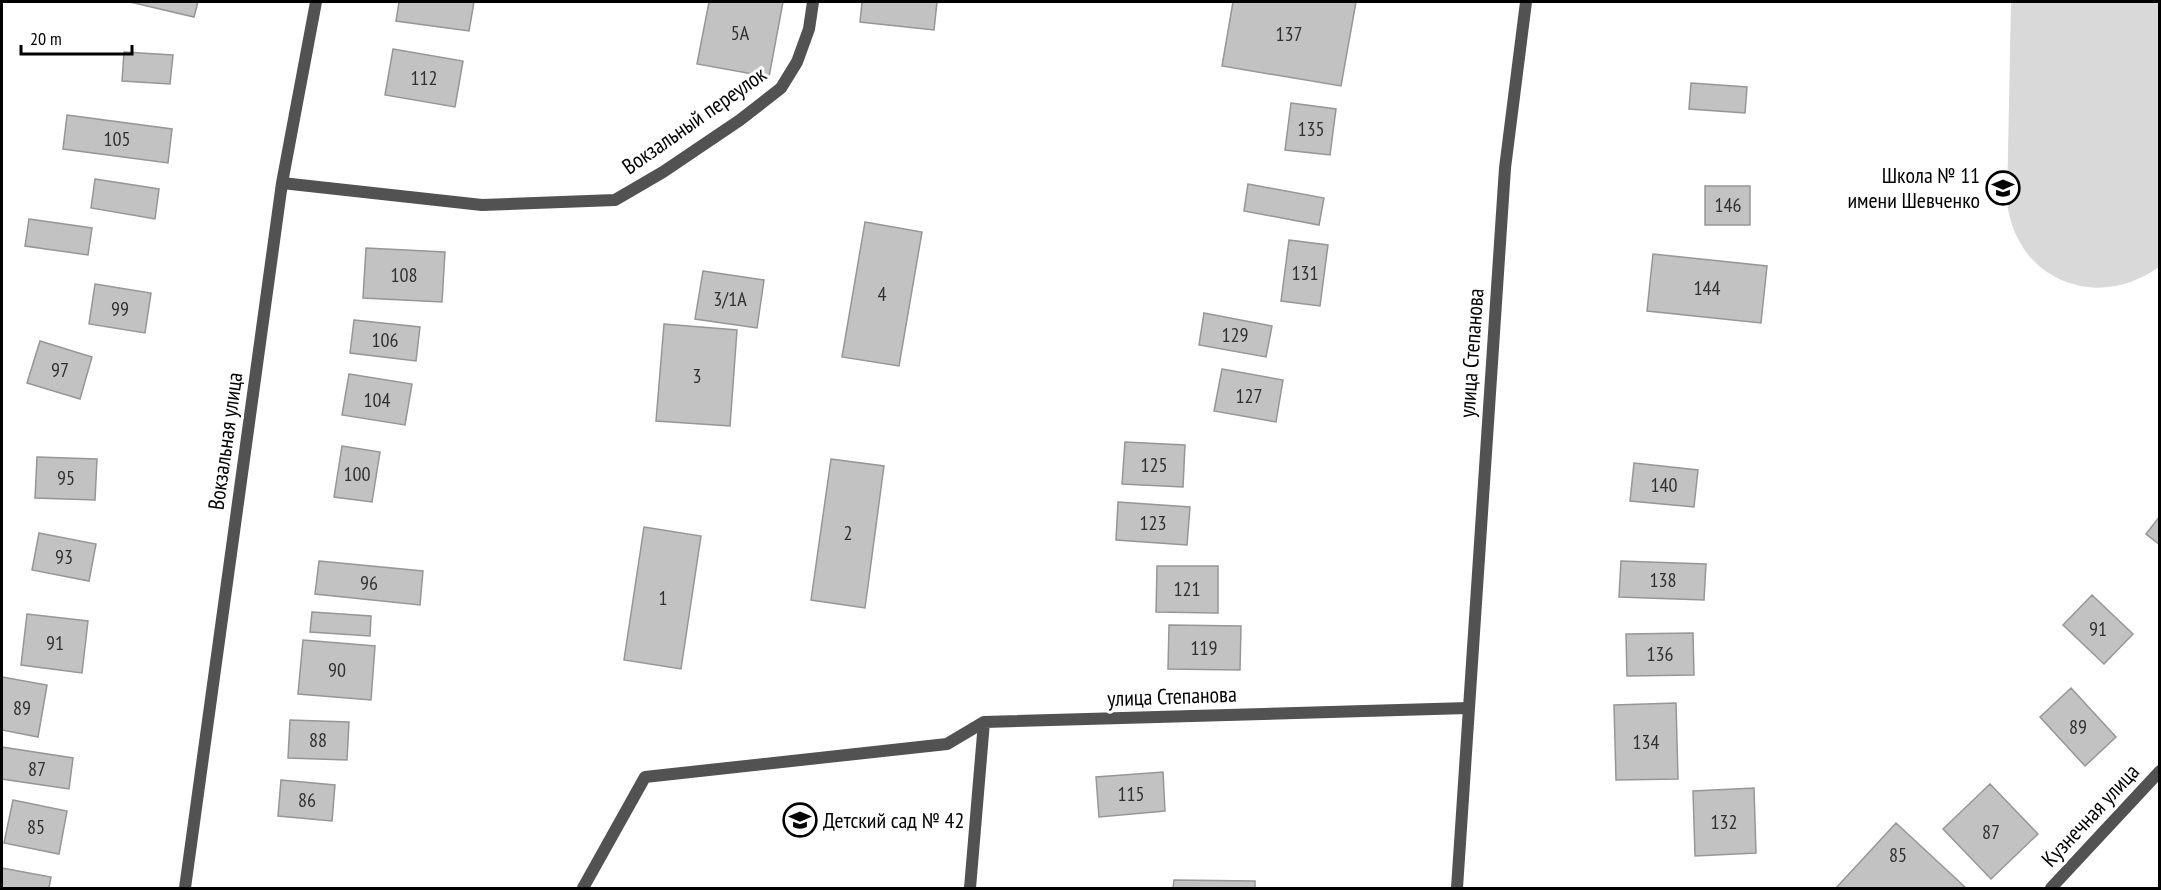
<svg xmlns="http://www.w3.org/2000/svg" width="2161" height="890" viewBox="0 0 2161 890" font-family="'PT Sans Narrow',sans-serif">
<style>
.green{fill:#d9d9d9}
.building{fill:#c2c2c2;stroke:#969696;stroke-width:1.5}
.lines{fill:none;stroke-linecap:round;stroke-linejoin:round}
.minor{stroke:#525252;stroke-width:12}
.tertiary{stroke:#525252;stroke-width:12}
.labels{text-anchor:middle;dominant-baseline:central;stroke-width:6;stroke-linejoin:round;paint-order:stroke}
.number-label{font-size:20px;fill:#303030}
.street-label{font-size:22px;fill:#000;stroke:#fff}
.poi-label{font-size:22px;fill:#000;stroke:#fff;text-anchor:end}
</style>
<rect width="100%" height="100%" fill="#fff"/>
<!-- green -->
<path class="green" d="M2011 2H2159L2160 266C2097 313 2015 280 2007 201Z"/>
<!-- building -->
<path class="building" d="M130 2H198L194 17Z
M399 2H474L469 31 396 21Z
M709 2H783L769 77 697 64Z
M862 2H937L934 30 860 22Z
M1233 2H1356L1341 86 1222 66Z
M393 49 463 61 455 107 385 95Z
M124 52 173 55 170 84 122 81Z
M1691 83 1747 87 1745 113 1689 109Z
M1291 103 1336 109 1330 155 1285 150Z
M67 115 172 129 168 163 63 149Z
M95 179 159 189 155 219 91 208Z
M1248 184 1324 198 1319 225 1244 211Z
M1705 186H1750V225H1705Z
M29 219 92 228 88 255 25 246Z
M865 222 922 232 899 366 842 357Z
M1289 240 1328 245 1320 306 1281 301Z
M366 248 445 252 442 302 363 298Z
M1653 254 1767 266 1761 323 1647 311Z
M703 271 764 280 757 328 695 319Z
M95 284 151 293 145 333 89 324Z
M1204 313 1272 326 1266 357 1199 345Z
M354 320 420 327 416 361 350 353Z
M664 324 737 330 730 426 656 421Z
M40 341 92 357 80 399 27 383Z
M1222 369 1283 380 1276 422 1214 411Z
M349 374 412 384 405 425 342 415Z
M1125 442 1185 445 1183 487 1122 484Z
M342 446 380 452 372 502 334 497Z
M37 457 97 459 95 500 35 498Z
M831 459 884 466 865 608 811 600Z
M1634 463 1698 470 1694 507 1630 501Z
M1118 502 1190 507 1187 545 1116 540Z
M2160 516V545L2146 534Z
M644 527 701 536 681 669 624 660Z
M39 533 96 544 89 581 32 570Z
M319 561 423 571 420 605 315 594Z
M1621 561 1706 564 1704 600 1619 597Z
M1157 566H1218V613L1156 612Z
M2092 595 2133 634 2104 664 2063 625Z
M312 612 371 616 370 636 310 632Z
M27 614 88 621 82 673 21 665Z
M1169 625 1241 626 1240 670 1168 669Z
M1693 633 1694 675 1627 676 1626 634Z
M303 640 375 646 371 700 298 694Z
M2 677 47 685 38 737 2 730Z
M2071 688 2116 737 2085 766 2040 717Z
M1676 703 1678 779 1616 780 1614 705Z
M290 720 349 722 347 760 288 758Z
M2 747 73 758 69 789 2 779Z
M1163 772 1165 811 1099 817 1096 777Z
M281 780 335 785 332 821 278 816Z
M1990 784 2038 834 1991 879 1943 829Z
M1754 788 1756 853 1695 856 1693 791Z
M13 800 67 811 59 854 4 843Z
M1896 823 1966 888H1836Z
M2 868 51 877 49 888H2Z
M1174 880 1255 881V888H1173Z"/>
<g class="lines">
<!-- minor -->
<path class="minor" d="M282 183 482 205 615 200 663 172 740 120 781 88 797 62 809 29 813 2
M185 888 282 183 316 2
M583 888 645 777 947 744 984 722 1468 708
M970 888 984 722
M2051 888 2160 771"/>
<!-- tertiary -->
<path class="tertiary" d="M1457 888 1505 168 1526 2"/>
</g>
<!-- icons -->
<defs>
<g id="school-ring" transform="scale(1.725)"><circle r="9.5" fill="#fff" stroke="#000" stroke-width="1.5"/><path d="M0-5L7-2L0 1L-7-2ZM-4 1L0 2.5L4 1V4Q0 6-4 4Z" fill="#000"/></g>
</defs>
<g fill-rule="evenodd">
<use href="#school-ring" x="2003" y="188"/>
<use href="#school-ring" x="800" y="820"/>
</g>
<g class="labels">
<!-- number labels -->
<g class="number-label">
<text x="740" y="33">5А</text>
<text x="1289" y="34">137</text>
<text x="424" y="78">112</text>
<text x="1311" y="129">135</text>
<text x="117" y="139">105</text>
<text x="1728" y="205">146</text>
<text x="1305" y="273">131</text>
<text x="404" y="275">108</text>
<text x="1707" y="288">144</text>
<text x="882" y="294">4</text>
<text x="730" y="299">3/1А</text>
<text x="120" y="309">99</text>
<text x="1235" y="335">129</text>
<text x="385" y="340">106</text>
<text x="60" y="370">97</text>
<text x="697" y="376">3</text>
<text x="1249" y="396">127</text>
<text x="377" y="400">104</text>
<text x="1154" y="465">125</text>
<text x="357" y="474">100</text>
<text x="66" y="478">95</text>
<text x="1664" y="485">140</text>
<text x="1153" y="523">123</text>
<text x="848" y="533">2</text>
<text x="64" y="557">93</text>
<text x="1663" y="580">138</text>
<text x="369" y="583">96</text>
<text x="1187" y="589">121</text>
<text x="663" y="598">1</text>
<text x="2098" y="629">91</text>
<text x="55" y="643">91</text>
<text x="1204" y="648">119</text>
<text x="1660" y="654">136</text>
<text x="337" y="670">90</text>
<text x="22" y="708">89</text>
<text x="2078" y="727">89</text>
<text x="318" y="740">88</text>
<text x="1646" y="742">134</text>
<text x="37" y="769">87</text>
<text x="1131" y="794">115</text>
<text x="307" y="800">86</text>
<text x="1724" y="822">132</text>
<text x="36" y="827">85</text>
<text x="1991" y="832">87</text>
<text x="1898" y="855">85</text>
</g>
<!-- street labels -->
<g class="street-label">
<text transform="translate(694 120) rotate(-35)">Вокзальный переулок</text>
<text transform="translate(1471 353) rotate(-86)">улица Степанова</text>
<text transform="translate(225 441) rotate(-82)">Вокзальная улица</text>
<text transform="translate(1172 696) rotate(-2)">улица Степанова</text>
<text transform="translate(2090 815) rotate(-47)">Кузнечная улица</text>
</g>
<!-- poi labels -->
<g class="poi-label">
<text x="1980" y="175">Школа № 11<tspan x="1980" dy="25">имени Шевченко</tspan></text>
<text x="823" y="820" text-anchor="start">Детский сад № 42</text>
</g>
</g>
<!-- border -->
<rect width="2161" height="890" fill="none" stroke="#000000" stroke-width="6"/>
<!-- scale -->
<path d="M21 45v9h111v-9" fill="none" stroke="#000000" stroke-width="3"/>
<text x="30" y="45" font-size="18" fill="#000000" stroke="#ffffff" stroke-width="4.5" paint-order="stroke">20 m</text>
</svg>
